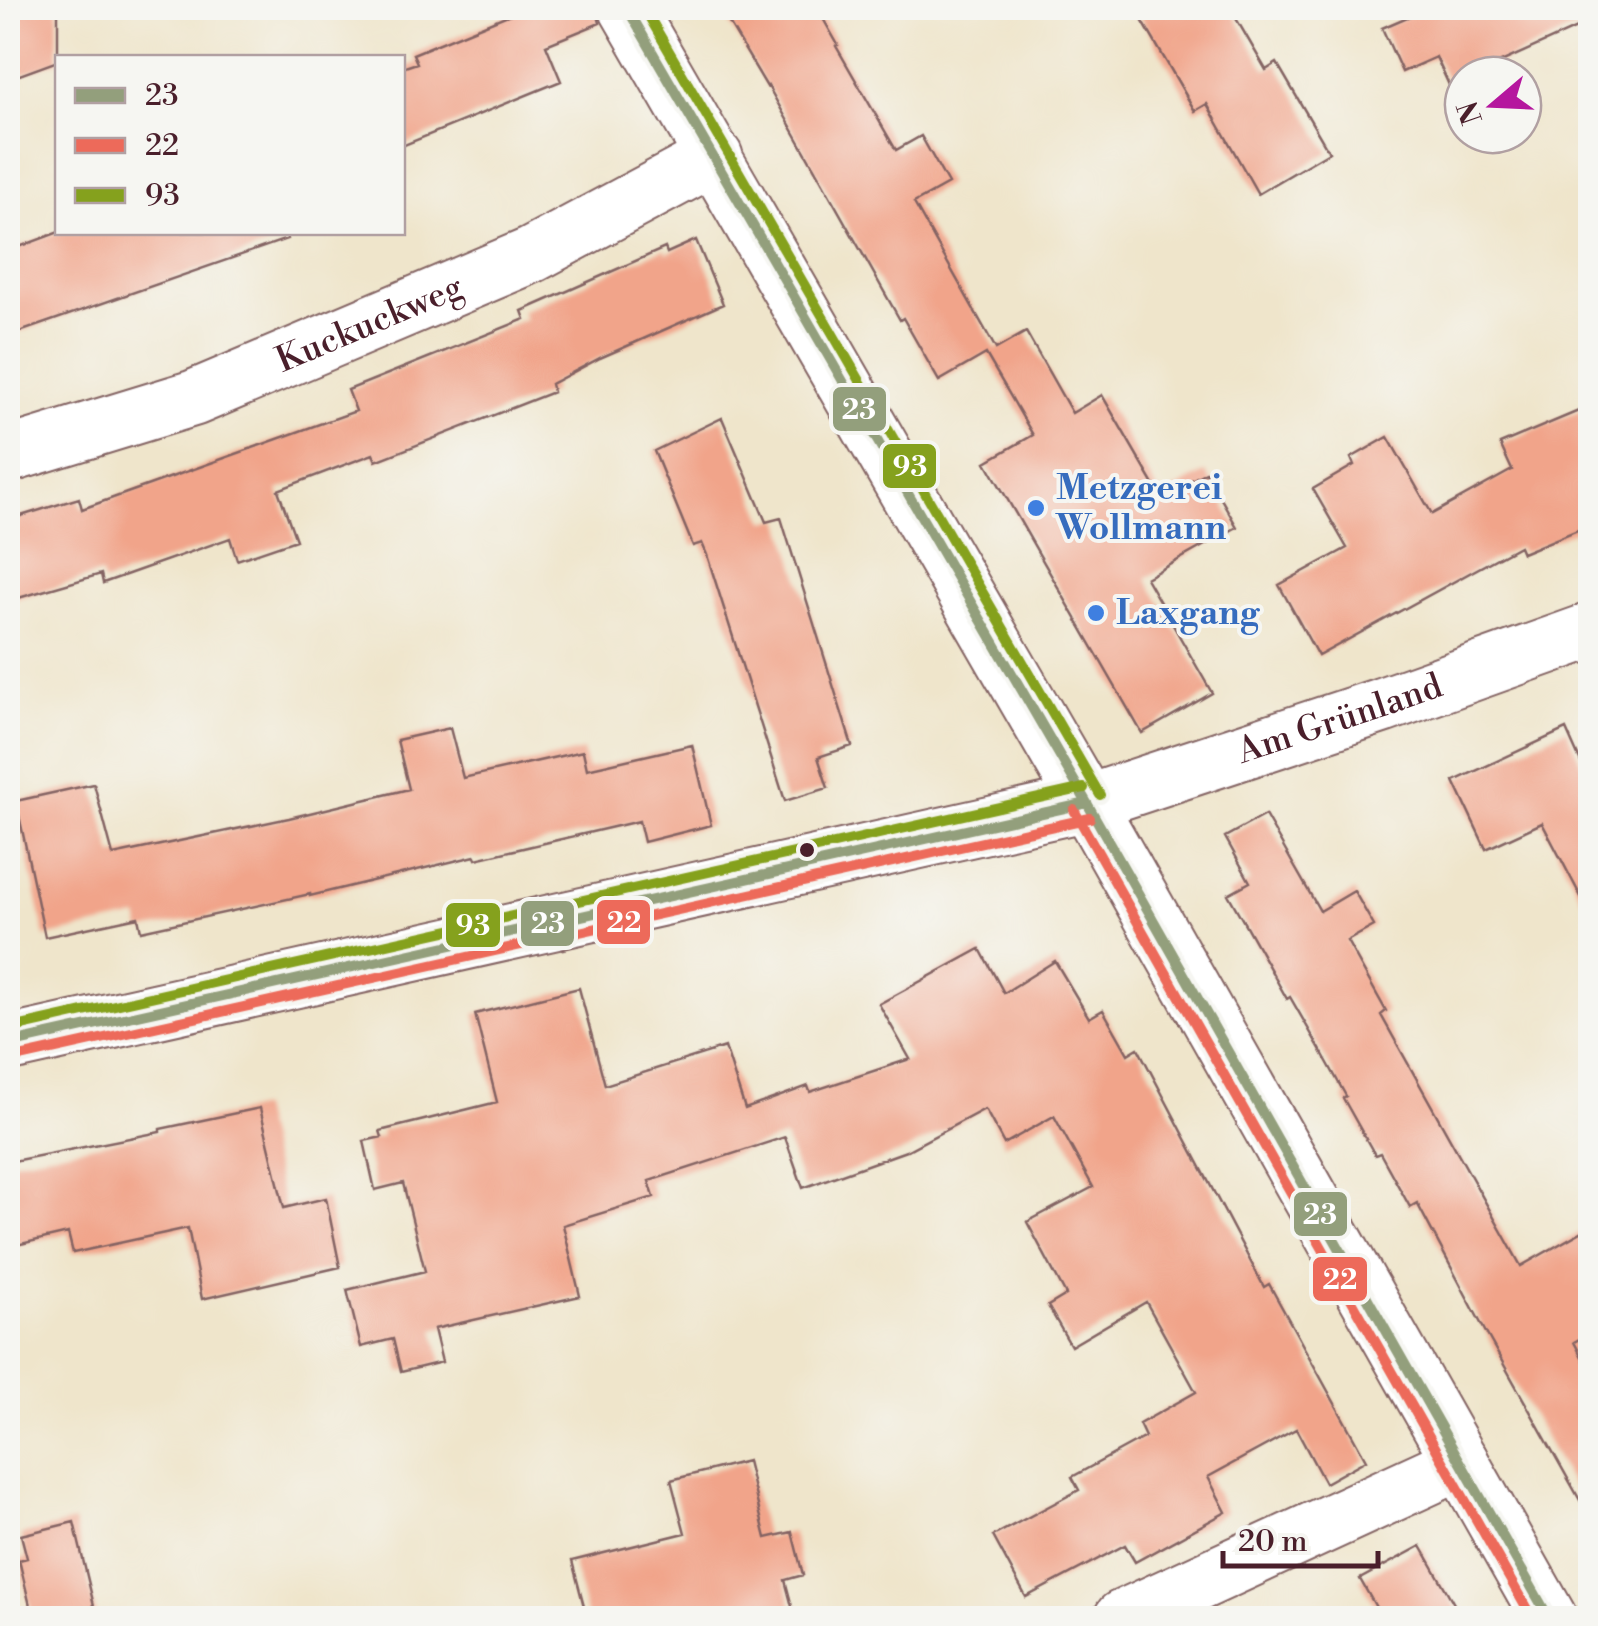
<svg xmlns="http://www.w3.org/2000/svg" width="1598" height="1626" viewBox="0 0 1598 1626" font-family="'Libre Bodoni',serif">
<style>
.building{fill:#f1a48a}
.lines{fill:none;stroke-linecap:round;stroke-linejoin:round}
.minor-casing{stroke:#846463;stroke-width:59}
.minor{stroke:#fff;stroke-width:55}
.bus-1-casing{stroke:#f6f6f2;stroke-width:18}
.bus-2-casing{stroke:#f6f6f2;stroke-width:18}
.bus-3-casing{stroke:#f6f6f2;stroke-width:18}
.bus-1{stroke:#939f7c;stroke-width:10}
.bus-2{stroke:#ed6a5a;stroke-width:10}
.bus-3{stroke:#85a11d;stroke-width:10}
.shop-dot{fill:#3f7fe0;stroke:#f6f6f2;stroke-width:4}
.bus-dot{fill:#4a1f2b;stroke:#f6f6f2;stroke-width:4}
.labels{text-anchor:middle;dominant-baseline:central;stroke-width:8;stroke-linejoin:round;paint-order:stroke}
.street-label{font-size:35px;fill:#4a1f2b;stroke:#f6f6f2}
.shop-label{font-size:35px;font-weight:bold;fill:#366cbe;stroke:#f6f6f2;text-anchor:start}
.line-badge{stroke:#f6f6f2;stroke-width:4}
.badge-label{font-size:28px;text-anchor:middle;font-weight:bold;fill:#fff}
</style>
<rect width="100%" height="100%" fill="#f6f6f2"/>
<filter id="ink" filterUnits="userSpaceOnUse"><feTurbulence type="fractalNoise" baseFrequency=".01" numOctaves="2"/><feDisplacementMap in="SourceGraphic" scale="20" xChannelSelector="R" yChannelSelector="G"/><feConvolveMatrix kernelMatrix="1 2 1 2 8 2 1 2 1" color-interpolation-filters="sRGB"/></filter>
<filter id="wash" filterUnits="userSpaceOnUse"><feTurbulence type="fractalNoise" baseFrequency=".0048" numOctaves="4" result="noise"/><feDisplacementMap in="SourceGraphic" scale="40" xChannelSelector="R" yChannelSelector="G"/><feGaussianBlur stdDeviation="2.25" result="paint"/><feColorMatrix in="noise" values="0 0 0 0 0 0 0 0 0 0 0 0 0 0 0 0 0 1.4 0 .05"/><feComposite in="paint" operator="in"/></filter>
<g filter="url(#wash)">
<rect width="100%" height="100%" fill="#efe5cb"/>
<g id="blocks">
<!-- building -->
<path class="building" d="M8 8H58V61L17 76 8 51Z
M525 8H596L600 23 546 45 561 81 402 146V68L417 63 413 54Z
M720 8H817L838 45 836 46 896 150 921 136 948 184 914 203 996 349 1026 332 1072 413 1102 395 1161 497 1206 472 1237 527 1146 578 1212 693 1142 733 986 462 1033 435 986 354 939 381 903 318 900 320 768 86 767 87Z
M1135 8H1230L1266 70 1277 63 1329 152 1258 194 1207 104 1195 111Z
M1428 8H1590V22L1472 75H1463V79L1449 85 1436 57 1402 72 1382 28Z
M59 232H286L287 239 8 336V251Z
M696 240 723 304 600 358 551 384 553 392 376 461 373 454 278 490 296 540 237 560 230 538 103 583 101 574 8 601V520L79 498 82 509 356 411 348 390 525 319 522 311 665 248 667 253Z
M1581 410 1590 431V525L1522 553 1519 546 1318 656 1279 585 1347 548 1313 489 1354 465 1351 458 1388 437 1432 514 1512 470 1500 444Z
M722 418 766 522 781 518 852 746 818 757 828 788 785 801 707 555 702 543 693 546 654 451Z
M450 728 463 778 583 751 587 769 692 745 711 825 644 842 639 821 476 859 475 856 310 896V894L141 931 138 917 45 937 16 801 94 784 113 855 289 818 409 789 397 740Z
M1566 729 1590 783V914L1542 823 1486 849 1454 781Z
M1265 815 1320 911 1354 891 1374 926 1347 941 1386 1011 1381 1015 1521 1266 1590 1227V1333L1574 1342 1590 1372V1518L1485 1331 1417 1203 1410 1207 1380 1153 1375 1155 1343 1098 1346 1096 1320 1049 1290 997 1287 999 1228 894 1250 882 1225 837Z
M980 949 1004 993 1055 961 1089 1018 1103 1010 1128 1054 1138 1048 1264 1287 1269 1284 1366 1460 1325 1483 1296 1429 1208 1477 1226 1512 1135 1562 1125 1545 1026 1597 993 1536 1079 1490 1072 1477 1145 1437 1139 1424 1196 1392 1146 1302 1071 1346 1048 1306 1066 1295 1027 1222 1093 1187 1054 1116 1004 1144 985 1109 906 1151 803 1188 785 1137 649 1181 654 1197 563 1225 580 1296 434 1329 442 1362 401 1372 393 1339 361 1347 347 1290 425 1271 403 1183 375 1190 364 1141 382 1137 380 1131 497 1102 475 1014 579 988 605 1085 725 1047 745 1109 808 1086 810 1092 910 1059 879 1004Z
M260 1108 284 1208 326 1198 340 1267 202 1299 188 1228 73 1253 68 1233 8 1247V1162L160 1132V1129Z
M747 1461 766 1538 792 1532 803 1575 785 1580 795 1618H587L572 1561 685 1533 671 1480Z
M74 1522 97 1618H33L19 1560 27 1558 21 1535Z
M1421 1546 1462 1618H1382L1360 1579Z"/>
</g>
</g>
<g filter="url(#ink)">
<use href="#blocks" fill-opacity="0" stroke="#846463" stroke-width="2.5"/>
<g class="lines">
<!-- minor casing -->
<g class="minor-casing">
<g id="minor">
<path d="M627 8 1087 803 1549 1618"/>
<path id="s1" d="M8 455 194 398 532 255 715 157"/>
<path id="s2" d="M8 1044 1087 803 1383 705 1590 631"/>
<path d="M1122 1618 1461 1462"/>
</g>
</g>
<!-- minor -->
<use href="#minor" class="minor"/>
<!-- bus-1 casing -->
<g class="bus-1-casing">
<path id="bus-1" d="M627 8 1087 803 1549 1618
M8 1044 1087 803"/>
</g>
<!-- bus-2 casing -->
<g class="bus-2-casing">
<path id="bus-2" d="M1074 810 1532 1618
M11 1059 1090 818"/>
</g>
<!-- bus-3 casing -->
<g class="bus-3-casing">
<path id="bus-3" d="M644 8 1100 795
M8 1029 1084 788"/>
</g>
<!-- bus-1 -->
<use href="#bus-1" class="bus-1"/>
<!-- bus-2 -->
<use href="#bus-2" class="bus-2"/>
<!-- bus-3 -->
<use href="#bus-3" class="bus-3"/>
</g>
</g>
<!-- markers -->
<g class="shop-dot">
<circle cx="1036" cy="508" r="10"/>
<circle cx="1096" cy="613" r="10"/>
</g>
<circle class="bus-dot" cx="807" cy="850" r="9"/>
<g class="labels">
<!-- street labels -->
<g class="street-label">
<text stroke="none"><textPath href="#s1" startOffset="385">Kuckuckweg</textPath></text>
<text stroke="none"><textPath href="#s2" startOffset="1372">Am Grünland</textPath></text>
</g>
<!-- shop labels -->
<g class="shop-label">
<text x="1056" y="488">Metzgerei<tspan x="1056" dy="40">Wollmann</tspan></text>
<text x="1116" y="613">Laxgang</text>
</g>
</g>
<g class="line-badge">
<rect x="831" y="385" width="57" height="48" rx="10" fill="#939f7c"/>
<rect x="881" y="442" width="57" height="48" rx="10" fill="#85a11d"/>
<rect x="595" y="898" width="57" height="48" rx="10" fill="#ed6a5a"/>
<rect x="519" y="899" width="57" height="49" rx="10" fill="#939f7c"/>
<rect x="444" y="901" width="58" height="48" rx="10" fill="#85a11d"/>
<rect x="1292" y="1190" width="57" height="48" rx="10" fill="#939f7c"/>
<rect x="1311" y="1255" width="58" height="48" rx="10" fill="#ed6a5a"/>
</g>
<g class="badge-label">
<text x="859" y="419">23</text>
<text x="910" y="476">93</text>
<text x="624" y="932">22</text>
<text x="548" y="933">23</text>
<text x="473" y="935">93</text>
<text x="1320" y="1224">23</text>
<text x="1340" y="1289">22</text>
</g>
<!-- margin -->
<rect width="1598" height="1626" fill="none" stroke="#f6f6f2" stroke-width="40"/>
<!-- legend -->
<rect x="55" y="55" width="350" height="180" fill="#f6f6f2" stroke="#b1a0a2" stroke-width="2.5"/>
<rect x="75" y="88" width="50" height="15" fill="#939f7c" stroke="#b1a0a2" stroke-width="2.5"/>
<text x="145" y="105" font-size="30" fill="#4a1f2b">23</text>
<rect x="75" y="138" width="50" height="15" fill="#ed6a5a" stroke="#b1a0a2" stroke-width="2.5"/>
<text x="145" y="155" font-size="30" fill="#4a1f2b">22</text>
<rect x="75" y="188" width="50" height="15" fill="#85a11d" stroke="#b1a0a2" stroke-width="2.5"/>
<text x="145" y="205" font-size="30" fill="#4a1f2b">93</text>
<!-- north arrow -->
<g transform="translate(1493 105) rotate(251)"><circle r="48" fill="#f6f6f2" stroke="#b1a0a2" stroke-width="2.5"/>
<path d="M0-8L18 38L0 25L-18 38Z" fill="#b5179e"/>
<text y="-15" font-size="28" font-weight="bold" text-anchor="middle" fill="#4a1f2b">N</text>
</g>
<!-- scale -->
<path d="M1223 1551v15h155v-15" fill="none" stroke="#4a1f2b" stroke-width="5"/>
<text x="1238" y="1551" font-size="30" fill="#4a1f2b" stroke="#f6f6f2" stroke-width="8" paint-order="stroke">20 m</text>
</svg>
